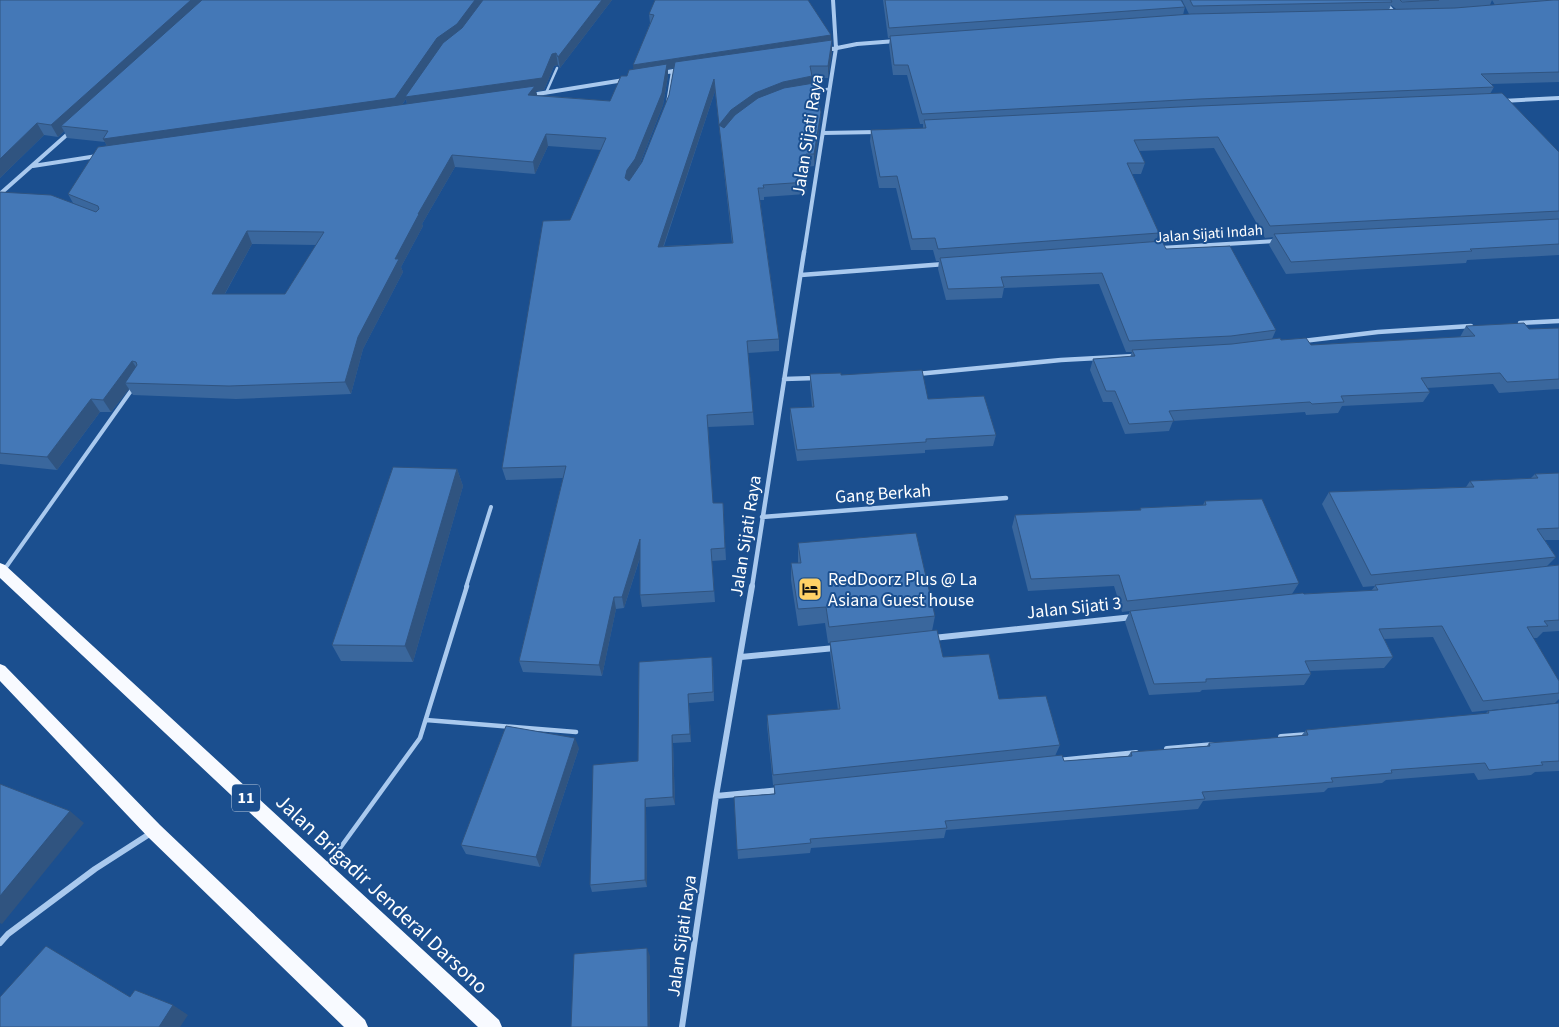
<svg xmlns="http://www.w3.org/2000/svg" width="1559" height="1027" viewBox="0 0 1559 1027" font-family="'Source Sans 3',sans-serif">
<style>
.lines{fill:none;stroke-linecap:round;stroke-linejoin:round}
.service-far2{stroke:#a9c9ee;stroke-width:2.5}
.service-far1{stroke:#a9c9ee;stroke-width:4}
.service{stroke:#a9c9ee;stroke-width:4.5}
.minor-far2{stroke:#a9c9ee;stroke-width:4}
.minor-far1{stroke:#a9c9ee;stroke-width:4.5}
.minor{stroke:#a9c9ee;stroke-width:6}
.trunk{fill:#f8faff;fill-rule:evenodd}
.wall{fill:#3a679d;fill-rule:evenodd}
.shaded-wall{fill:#305480}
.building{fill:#4478b7;stroke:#305480;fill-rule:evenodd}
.labels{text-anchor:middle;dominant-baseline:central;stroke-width:4;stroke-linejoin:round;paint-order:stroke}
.far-street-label{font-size:15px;fill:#fff;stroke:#1b4f8f}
.shield{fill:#1b4f8f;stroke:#bbcadd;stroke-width:1}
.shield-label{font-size:16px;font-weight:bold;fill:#fff}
.street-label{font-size:18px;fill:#fff;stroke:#1b4f8f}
.poi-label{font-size:18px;fill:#fff;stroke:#1b4f8f;text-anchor:start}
.near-street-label{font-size:21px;fill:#fff;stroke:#1b4f8f}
</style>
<rect width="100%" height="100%" fill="#1b4f8f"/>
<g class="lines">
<!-- service-far2 -->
<path class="service-far2" d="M811 91 828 89
M546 93 557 68"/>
<!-- service-far1 -->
<path class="service-far1" d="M4 570 133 388
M466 587 491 507"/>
<!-- service -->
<path class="service" d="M426 720 576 732
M327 866 420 738 467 586"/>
<!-- minor-far2 -->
<path class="minor-far2" d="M1383 0 1396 15
M827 50 857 44 896 41
M661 73 680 70
M531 95 624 80
M1502 101 1559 98
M668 103 673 71
M823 133 877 132
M33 166 97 156
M0 194 70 132
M1160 248 1276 241
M804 253 836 48 833 0"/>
<!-- minor-far1 -->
<path class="minor-far1" d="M801 275 945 264
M1520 323 1559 321
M1303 341 1378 332 1471 326
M917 374 1061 360 1135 356
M784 379 816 378
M762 517 1006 498
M752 587 804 252"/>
<!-- minor -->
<path class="minor" d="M933 638 1133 617
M741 657 835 648
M1281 737 1307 735
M1167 749 1213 745
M1057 761 1136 753
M716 796 780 790
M0 943 8 934 95 869 151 833
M682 1027 716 796 752 586"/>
<!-- trunk -->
<path class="trunk" d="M0 563 5 565 499 1020 502 1027H478L0 578Z
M0 664 5 666 160 825 365 1020 368 1027H344L148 837 0 681Z"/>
</g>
<!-- wall -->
<path class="wall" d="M0 0H612L560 68 558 65 554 66 544 90 536 91 537 95 610 101 627 76 633 70 650 23 649 14 832 40V52L828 78H812V83L821 112 820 124 814 166 807 167V175H805L807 182 806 194 764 197V200H760L779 339V351L748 353 753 412 754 425 708 427 713 503H723L726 560 712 561 715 602 642 607 640 595V558L624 608 616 609 602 676 523 672 519 661 563 478 506 480 502 468 570 220 601 150 548 146 535 174 455 167 422 224 423 226 401 267 403 272 363 349 351 394 236 399 133 395 129 389 111 412H100L57 470 0 464V192L73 203 68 194 107 146 105 142 67 138 64 131 58 137 44 135 0 178ZM674 68 669 95 642 162 638 169 663 105 668 76V69ZM715 91 732 243 664 246ZM406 99 407 104 402 105ZM252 244 316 245 285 294H225Z
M883 0H1181L1185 7 1183 15 1189 14 1182 0H1559V82L1491 84 1494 87 1490 94 1559 152V255L1467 260 1466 263 1286 274 1269 245 1273 237 1265 238 1214 148 1139 151 1145 163 1141 174H1132L1159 233 1156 241 1276 330 1272 339 1281 340 1311 345 1460 337 1466 326 1529 329 1559 328V389L1499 393 1493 384 1427 388 1430 392 1423 402 1342 406 1338 413 1306 415 1305 412 1173 421 1169 431 1125 434 1112 402H1103L1090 370 1093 359 1130 357 1132 352H1126L1099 284 1004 288 1002 298 946 300 938 269 939 261H936L933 250H911L896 188H879L870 141 871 130 923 128V124H920L907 75H893L889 45 890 38H888ZM1492 0 1495 5H1490ZM1391 5 1396 9 1389 10Z
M810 374 841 375 928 399 996 435 993 446 925 450V453L797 461 790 419V408L812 407 810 385Z
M457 469 463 486 413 662 341 661 332 645Z
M1559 473V540H1545L1556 557 1547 566 1559 565V631L1543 632 1537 638H1533L1559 681V699L1555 703 1472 712 1433 637 1384 639 1393 657 1384 668 1310 671 1311 674 1304 685 1202 690 1200 692 1149 695 1125 622 1130 611 1122 612 1114 586 1028 591 1012 527 1015 515 1140 510V508L1203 505 1205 501 1299 583 1292 594H1304L1371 591 1375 586 1363 587 1322 504 1329 492 1466 487 1470 481 1531 478 1535 474Z
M798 543 935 616 932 631 943 657 1060 745 1055 756 1064 761 1128 756 1131 752 1207 746 1209 743 1301 736 1306 730 1485 714 1488 711 1559 703V771L1535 772 1531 775 1478 780 1474 773 1386 780 1382 783 1328 788 1324 792 1203 801 1198 809 946 830 944 838 811 848 810 853 738 859 734 797 774 794V785H773L767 725V715L838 710 830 653V643H828L825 623 798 626 791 580V563H798Z
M639 662 713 666 714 701 689 703 691 742 673 743 675 805 646 807 647 887 592 892 590 885 638 761Z
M579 748 540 867 466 854 461 845Z"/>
<!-- shaded-wall -->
<path class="shaded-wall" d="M191 0H209L61 126 64 131 58 137 51 125Z
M475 0H486L552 54 556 53 558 65 554 66 544 90 536 91 538 98 408 109 406 99 398 110 110 151 103 139 437 38Z
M602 0H612L560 68 558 57Z
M831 35V44L668 69V76L663 105 637 171 628 182 625 178 634 74 633 65Z
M832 40V52L828 78V66Z
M812 76V88L721 136 719 125 720 137 719 125 731 110 755 93 783 82Z
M714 79 715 91 659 259 658 247Z
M821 112 820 124 814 166V154Z
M37 123 44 135 0 178V159Z
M546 134 548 146 535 174 533 162Z
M452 155 455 167 422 224 423 226 401 267 403 272 363 349 351 394 345 382 358 337 395 259 418 214Z
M247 231 252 244 218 306 212 294Z
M132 361 140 373 125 383 129 389 111 412 103 400Z
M91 399 100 412 57 470 47 457Z
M457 469 463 486 413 662 405 646Z
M640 539 642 551 624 608 622 597Z
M614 597 616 609 602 676 599 665Z
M688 694 689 703 691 742 690 734Z
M672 735 673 743 675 805 673 797Z
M575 738 579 748 540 867 536 857Z
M645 799 646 807 647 887 645 880Z
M70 811 84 823 2 924 0 923V896Z
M647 948 650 956V1027H648Z
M173 1005 188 1015 180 1027H159Z"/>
<!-- building -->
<path class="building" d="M0 0H191L51 125 37 123 0 159Z
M202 0H475L457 24 437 38 395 98 103 139 108 131 61 126Z
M483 0H602L558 57 556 53 552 54 542 78 405 97 443 43 462 28Z
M655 0H808L831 35 633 65 654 15 649 14Z
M885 0H1181L1185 7 889 28Z
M1190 0H1391L1392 2 1193 6Z
M1400 0H1439L1402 2Z
M1553 0H1559V72L1481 74 1494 87 1199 99 922 114 908 65H894L890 36 1191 14 1455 8Z
M832 40 828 66H810L812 76 783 82 755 93 731 110 719 125 714 79 658 247 733 243 719 125 724 128 735 115 758 98 784 88 814 83 821 112 814 154H806L807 162H803L807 182 763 185 764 188H758L779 339 747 341 753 412 707 415 713 503H723L725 548 711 549 714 591 640 595V539L622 597H614L599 665 519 661 566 466 502 468 543 221 570 220 606 138 546 134 533 162 452 155 418 214H419L395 259H399L358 337 345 382 229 386 125 383 137 365 136 362 132 361 103 400 91 399 47 457 0 453V192L51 195 96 212 99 209 98 206 68 194 98 147 535 86 528 95 610 101 621 76H627L629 70 667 64 662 93 635 159 627 170 625 178 629 181 642 162 669 95 675 62ZM247 231 324 232 285 294H212Z
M1502 93 1559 152V211L1270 226 1218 137 1134 140 1145 163H1127L1159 233 938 249 935 238 912 239 897 176 880 177 871 130 926 128 924 120 1200 106Z
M1559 219V244L1470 249 1472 251 1291 262 1274 234Z
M1162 241 1166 249 1230 246 1276 330 1231 336 1129 341 1102 273 1001 277 1004 287 948 289 940 258Z
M1524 323 1529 329 1559 328V379L1507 382 1500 373 1421 378 1430 392 1341 396 1344 402 1312 404 1310 402 1169 411 1174 421 1129 424 1115 391H1106L1093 359 1135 356 1132 350 1232 344 1280 338 1281 340 1306 338 1311 345 1475 336 1466 326Z
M922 370 928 399 984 396 996 435 926 439V442L797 450 790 408 814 407 810 374 841 373V375Z
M393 467 457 469 405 646 332 645Z
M1559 473V528L1537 529 1556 557 1371 575 1329 492 1474 487 1470 481 1538 478 1535 474Z
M1262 499 1299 583 1127 601 1119 575 1031 579 1015 515 1141 510 1140 508 1206 505 1205 501Z
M916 533 935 616 829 627 826 607 798 609 791 563H801L798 543Z
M1559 565V620L1544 621 1548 626 1527 627 1559 681V693L1483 701 1442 626 1379 629 1393 657 1305 661 1311 674 1206 679V682L1154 684 1130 611 1303 593 1304 594 1378 590 1375 585Z
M937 630 943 657 989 654 999 699 1046 696 1060 745 773 775 767 715 840 709 830 642Z
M712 657 713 692 688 694 690 734 672 735 673 797 645 799V880L590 885 593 765 638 761 639 662Z
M1559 703V761L1541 762 1543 765 1489 770 1485 763 1391 770 1392 773 1331 778 1333 782 1202 792 1205 799 945 821 947 828 810 839 811 843 737 850 734 797 775 794 774 785 1062 755 1064 761 1132 756 1131 752 1210 746 1209 743 1308 735 1306 730 1489 713 1488 711Z
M506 726 575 738 536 857 461 845Z
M0 784 70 811 0 896Z
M46 946 130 997 135 990 173 1005 159 1027H0V997Z
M647 948 648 1027H571L574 954Z"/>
<!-- icons -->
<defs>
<g id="hotel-square" transform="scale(1.25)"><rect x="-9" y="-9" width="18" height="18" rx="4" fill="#ffd166" stroke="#1b4f8f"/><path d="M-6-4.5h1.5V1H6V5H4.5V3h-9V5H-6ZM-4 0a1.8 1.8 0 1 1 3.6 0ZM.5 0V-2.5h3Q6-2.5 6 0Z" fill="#111"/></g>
</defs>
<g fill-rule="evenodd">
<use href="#hotel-square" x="810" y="589"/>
</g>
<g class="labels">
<!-- far-street labels -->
<g class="far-street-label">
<text transform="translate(1209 234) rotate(-4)">Jalan Sijati Indah</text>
</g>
<!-- shield labels -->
<rect class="shield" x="232" y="784.5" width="28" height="27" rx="4"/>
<g class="shield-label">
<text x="246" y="798">11</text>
</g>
<!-- street labels -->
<g class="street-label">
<text transform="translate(808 135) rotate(-81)">Jalan Sijati Raya</text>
<text transform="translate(883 494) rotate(-4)">Gang Berkah</text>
<text transform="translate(746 536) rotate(-81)">Jalan Sijati Raya</text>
<text transform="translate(1074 608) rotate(-6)">Jalan Sijati 3</text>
<text transform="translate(682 936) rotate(-82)">Jalan Sijati Raya</text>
</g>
<!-- poi labels -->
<g class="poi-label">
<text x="828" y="579">RedDoorz Plus @ La<tspan x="828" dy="21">Asiana Guest house</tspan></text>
</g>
<!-- near-street labels -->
<g class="near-street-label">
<text transform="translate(382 894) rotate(43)">Jalan Brigadir Jenderal Darsono</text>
</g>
</g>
</svg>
